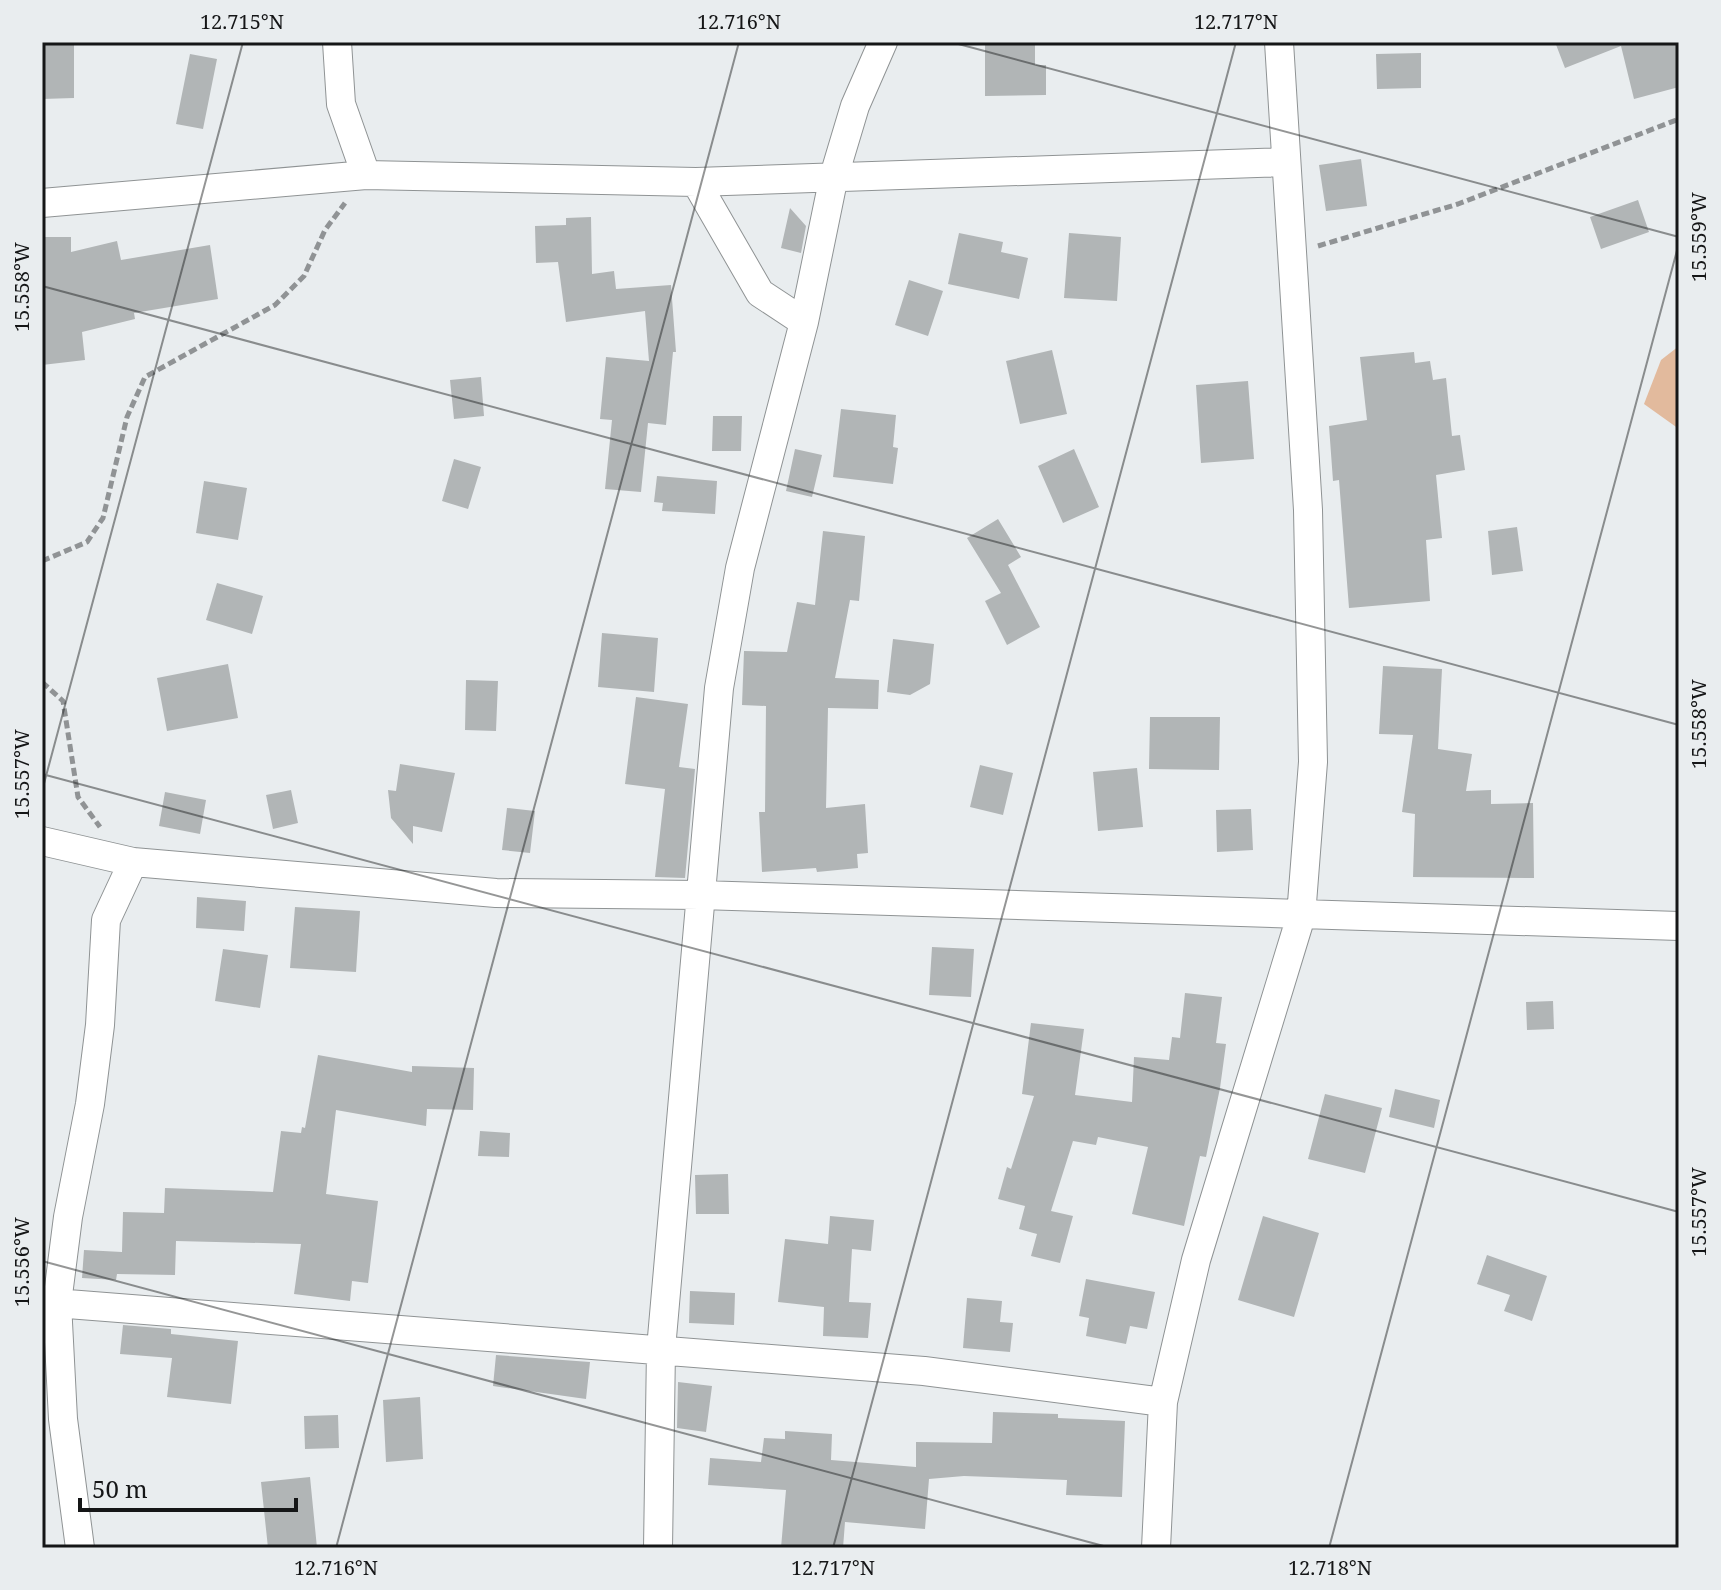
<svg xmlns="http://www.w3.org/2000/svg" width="1721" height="1590" viewBox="0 0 1721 1590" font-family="'Noto Serif',serif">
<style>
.green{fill:#e2ba9d}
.building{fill:#b1b5b6}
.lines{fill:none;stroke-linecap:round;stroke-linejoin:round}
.street-casing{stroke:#8f9394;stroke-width:30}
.path{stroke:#909395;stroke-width:5;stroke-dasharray:8 4;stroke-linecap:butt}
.street{stroke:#fff;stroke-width:28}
.ticks{fill:none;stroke:#151617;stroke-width:2;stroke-opacity:0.45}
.neatline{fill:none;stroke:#151617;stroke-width:3}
.ticks-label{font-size:20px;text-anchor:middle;fill:#151617}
</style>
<rect width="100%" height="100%" fill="#e9edef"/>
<!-- green -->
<path class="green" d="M1679 346V429L1644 404 1661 360Z"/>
<!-- building -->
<path class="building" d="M42 42H74V98L42 99Z
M985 42H1035V65H1046V95L985 96Z
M1555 42H1679V87L1634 99 1621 46 1565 68Z
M1421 53V88L1377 89 1376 54Z
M190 54 217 59 203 129 176 124Z
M1361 159 1367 206 1326 211 1319 165Z
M1638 200 1649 232 1601 249 1590 217Z
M790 208 806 226 801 253 781 248Z
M591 217 592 274 614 271 616 289 671 285 676 352H673L666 425 648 423 641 492 605 489 612 420 600 419 606 357 649 361 645 311 566 322 558 262 536 263 535 226 566 225V218Z
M959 233 1003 242 1001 252 1028 258 1019 299 948 284Z
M1069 233 1121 237 1117 301 1064 298Z
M42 237H71V252L117 241 121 260 210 245 218 299 134 313 135 319 82 332 85 360 42 365Z
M909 280 943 291 928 336 895 325Z
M1052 350 1067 414 1020 424 1006 361Z
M1414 352 1415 363 1430 361 1433 380 1446 378 1452 436 1460 435 1465 470 1436 475 1442 538 1426 540 1430 601 1349 608 1339 480 1333 481 1329 426 1367 420 1360 357Z
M481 377 484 416 454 419 450 380Z
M1248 381 1254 459 1201 463 1196 385Z
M841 409 896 415 893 447 898 448 893 484 833 477Z
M713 416H742L741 451H712Z
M795 449 822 455 812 497 786 491Z
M1074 449 1099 507 1063 523 1038 466Z
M454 459 481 467 468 509 442 501Z
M657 476 717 481 715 514 662 511 663 503 654 502Z
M204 481 247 488 238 540 196 533Z
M998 519 1021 557 1008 565 1040 627 1007 645 985 601 1001 593 967 538Z
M1517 527 1523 571 1492 575 1488 531Z
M823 531 865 536 859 601 850 600 835 678 879 680 878 709 828 708 826 808 865 804 868 853 857 854 858 868 817 872 816 868 762 872 759 812H765L766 706 742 705 744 651 787 652 797 602 815 605Z
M217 583 263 596 252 634 206 620Z
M602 633 658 638 654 692 598 687Z
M893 639 934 644 930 684 910 695 887 692Z
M228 664 238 718 167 731 157 678Z
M1383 666 1442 669 1438 749 1472 754 1466 791 1491 790V804L1533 803 1534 878 1413 877 1415 814 1402 812 1413 735 1379 734Z
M466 680 498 681 496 731 465 730Z
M636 697 688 704 679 767 695 769 685 878 655 877 665 789 625 784Z
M1150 717H1220L1219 770 1149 769Z
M400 764 455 773 442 832 413 826V844L391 818 388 790 396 791Z
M980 765 1013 773 1003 815 970 807Z
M1137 768 1143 827 1098 831 1093 772Z
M291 790 298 823 273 829 266 795Z
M165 792 206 800 200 834 159 826Z
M507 808 535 811 530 853 502 850Z
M1251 809 1253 850 1217 852 1216 810Z
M197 897 246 901 244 931 196 928Z
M295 907 360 911 356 972 290 968Z
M932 947 974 949 971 997 929 995Z
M223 949 268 955 260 1008 215 1001Z
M1185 993 1222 997 1216 1043 1226 1044 1220 1088 1206 1157 1200 1156 1184 1226 1132 1214 1148 1147 1098 1137 1096 1145 1073 1141 1051 1211 1073 1216 1060 1263 1031 1256 1037 1234 1019 1229 1025 1206 998 1199 1007 1167 1011 1169 1034 1096 1022 1094 1031 1023 1084 1029 1075 1095 1132 1102 1134 1057 1169 1060 1172 1037 1180 1038Z
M1553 1001 1554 1029 1527 1030 1526 1002Z
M318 1055 412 1072V1066L474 1068 473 1110 427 1109 426 1126 336 1110 326 1194 378 1201 368 1283 352 1281 350 1301 294 1294 301 1244 176 1241 175 1275 117 1274 116 1280 82 1278 84 1250 122 1252 123 1212 164 1213 165 1188 273 1192 281 1131 301 1133 302 1127 305 1128Z
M1395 1089 1440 1100 1434 1128 1389 1117Z
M1325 1094 1382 1108 1365 1173 1308 1159Z
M480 1131 510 1133 509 1157 478 1156Z
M728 1174 729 1214H696L695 1175Z
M830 1216 874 1220 871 1251 852 1249 849 1302 871 1303 868 1338 823 1336 824 1307 778 1302 785 1239 828 1244Z
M1263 1216 1319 1233 1294 1317 1238 1300Z
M1487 1255 1547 1276 1532 1321 1504 1311 1510 1295 1477 1284Z
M1086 1279 1155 1292 1147 1329 1130 1326 1126 1344 1086 1336 1089 1318 1079 1316Z
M690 1291 735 1293 734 1325 689 1323Z
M967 1298 1002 1301 1000 1322 1013 1323 1010 1352 963 1348Z
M123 1325 171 1329V1334L238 1341 231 1404 167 1397 172 1358 120 1354Z
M496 1355 590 1362 586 1399 493 1386Z
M678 1382 712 1386 706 1432 677 1428Z
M420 1397 423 1459 386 1462 383 1400Z
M993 1412 1058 1414V1418L1125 1421 1122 1497 1066 1495 1067 1480 964 1476 929 1479 925 1529 845 1522 843 1548H781L786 1490 708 1485 710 1458 761 1462 764 1438 785 1439V1431L832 1434 831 1460 916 1467V1442L992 1443Z
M338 1415 339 1448 305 1449 304 1416Z
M310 1477 317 1548H268L261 1482Z"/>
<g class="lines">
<!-- street casing -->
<g class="street-casing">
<path id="street" d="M337 42 341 104 366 175
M696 182 760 293 804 322
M42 203 366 175 696 182 1286 162
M42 841 133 862 496 893 700 895 1679 926
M42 1302 924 1371 1163 1402
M80 1548 63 1419 57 1303 68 1217 90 1104 100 1025 106 920 133 862
M658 1548 661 1349 719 688 740 568 804 322 834 176 855 106 883 42
M1156 1548 1163 1402 1196 1260 1301 916 1313 762 1308 510 1279 42"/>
</g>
<!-- path -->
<path class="path" d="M1318 246 1458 204 1679 119
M42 561 87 542 103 518 127 417 145 377 275 305 304 276 325 230 345 203
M42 682 63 701 78 797 100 827"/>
<!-- street -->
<use href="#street" class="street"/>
</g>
<!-- ticks -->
<path class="ticks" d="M951 42 1679 237M42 286 1679 725M42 774 1679 1212M42 791 243 42M42 1261 1111 1548M336 1548 739 42M833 1548 1236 42M1329 1548 1679 243"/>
<!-- border -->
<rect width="1721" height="1590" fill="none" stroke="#e9edef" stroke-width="88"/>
<!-- scale -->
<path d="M80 1498v12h216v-12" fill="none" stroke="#151617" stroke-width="4"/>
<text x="92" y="1498" font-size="24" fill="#151617" stroke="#e9edef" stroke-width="6" paint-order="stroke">50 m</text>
<rect x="44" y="44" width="1633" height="1502" class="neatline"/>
<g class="ticks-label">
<text x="242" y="29">12.715°N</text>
<text x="739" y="29">12.716°N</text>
<text x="1236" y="29">12.717°N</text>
<text transform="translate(1699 237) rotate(-90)" y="7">15.559°W</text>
<text transform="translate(22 287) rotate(-90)" y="7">15.558°W</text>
<text transform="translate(1699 724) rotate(-90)" y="7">15.558°W</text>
<text transform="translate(22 774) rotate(-90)" y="7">15.557°W</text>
<text transform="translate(1699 1212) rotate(-90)" y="7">15.557°W</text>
<text transform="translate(22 1262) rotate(-90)" y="7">15.556°W</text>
<text x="336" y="1575">12.716°N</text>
<text x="833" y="1575">12.717°N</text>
<text x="1330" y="1575">12.718°N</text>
</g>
</svg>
